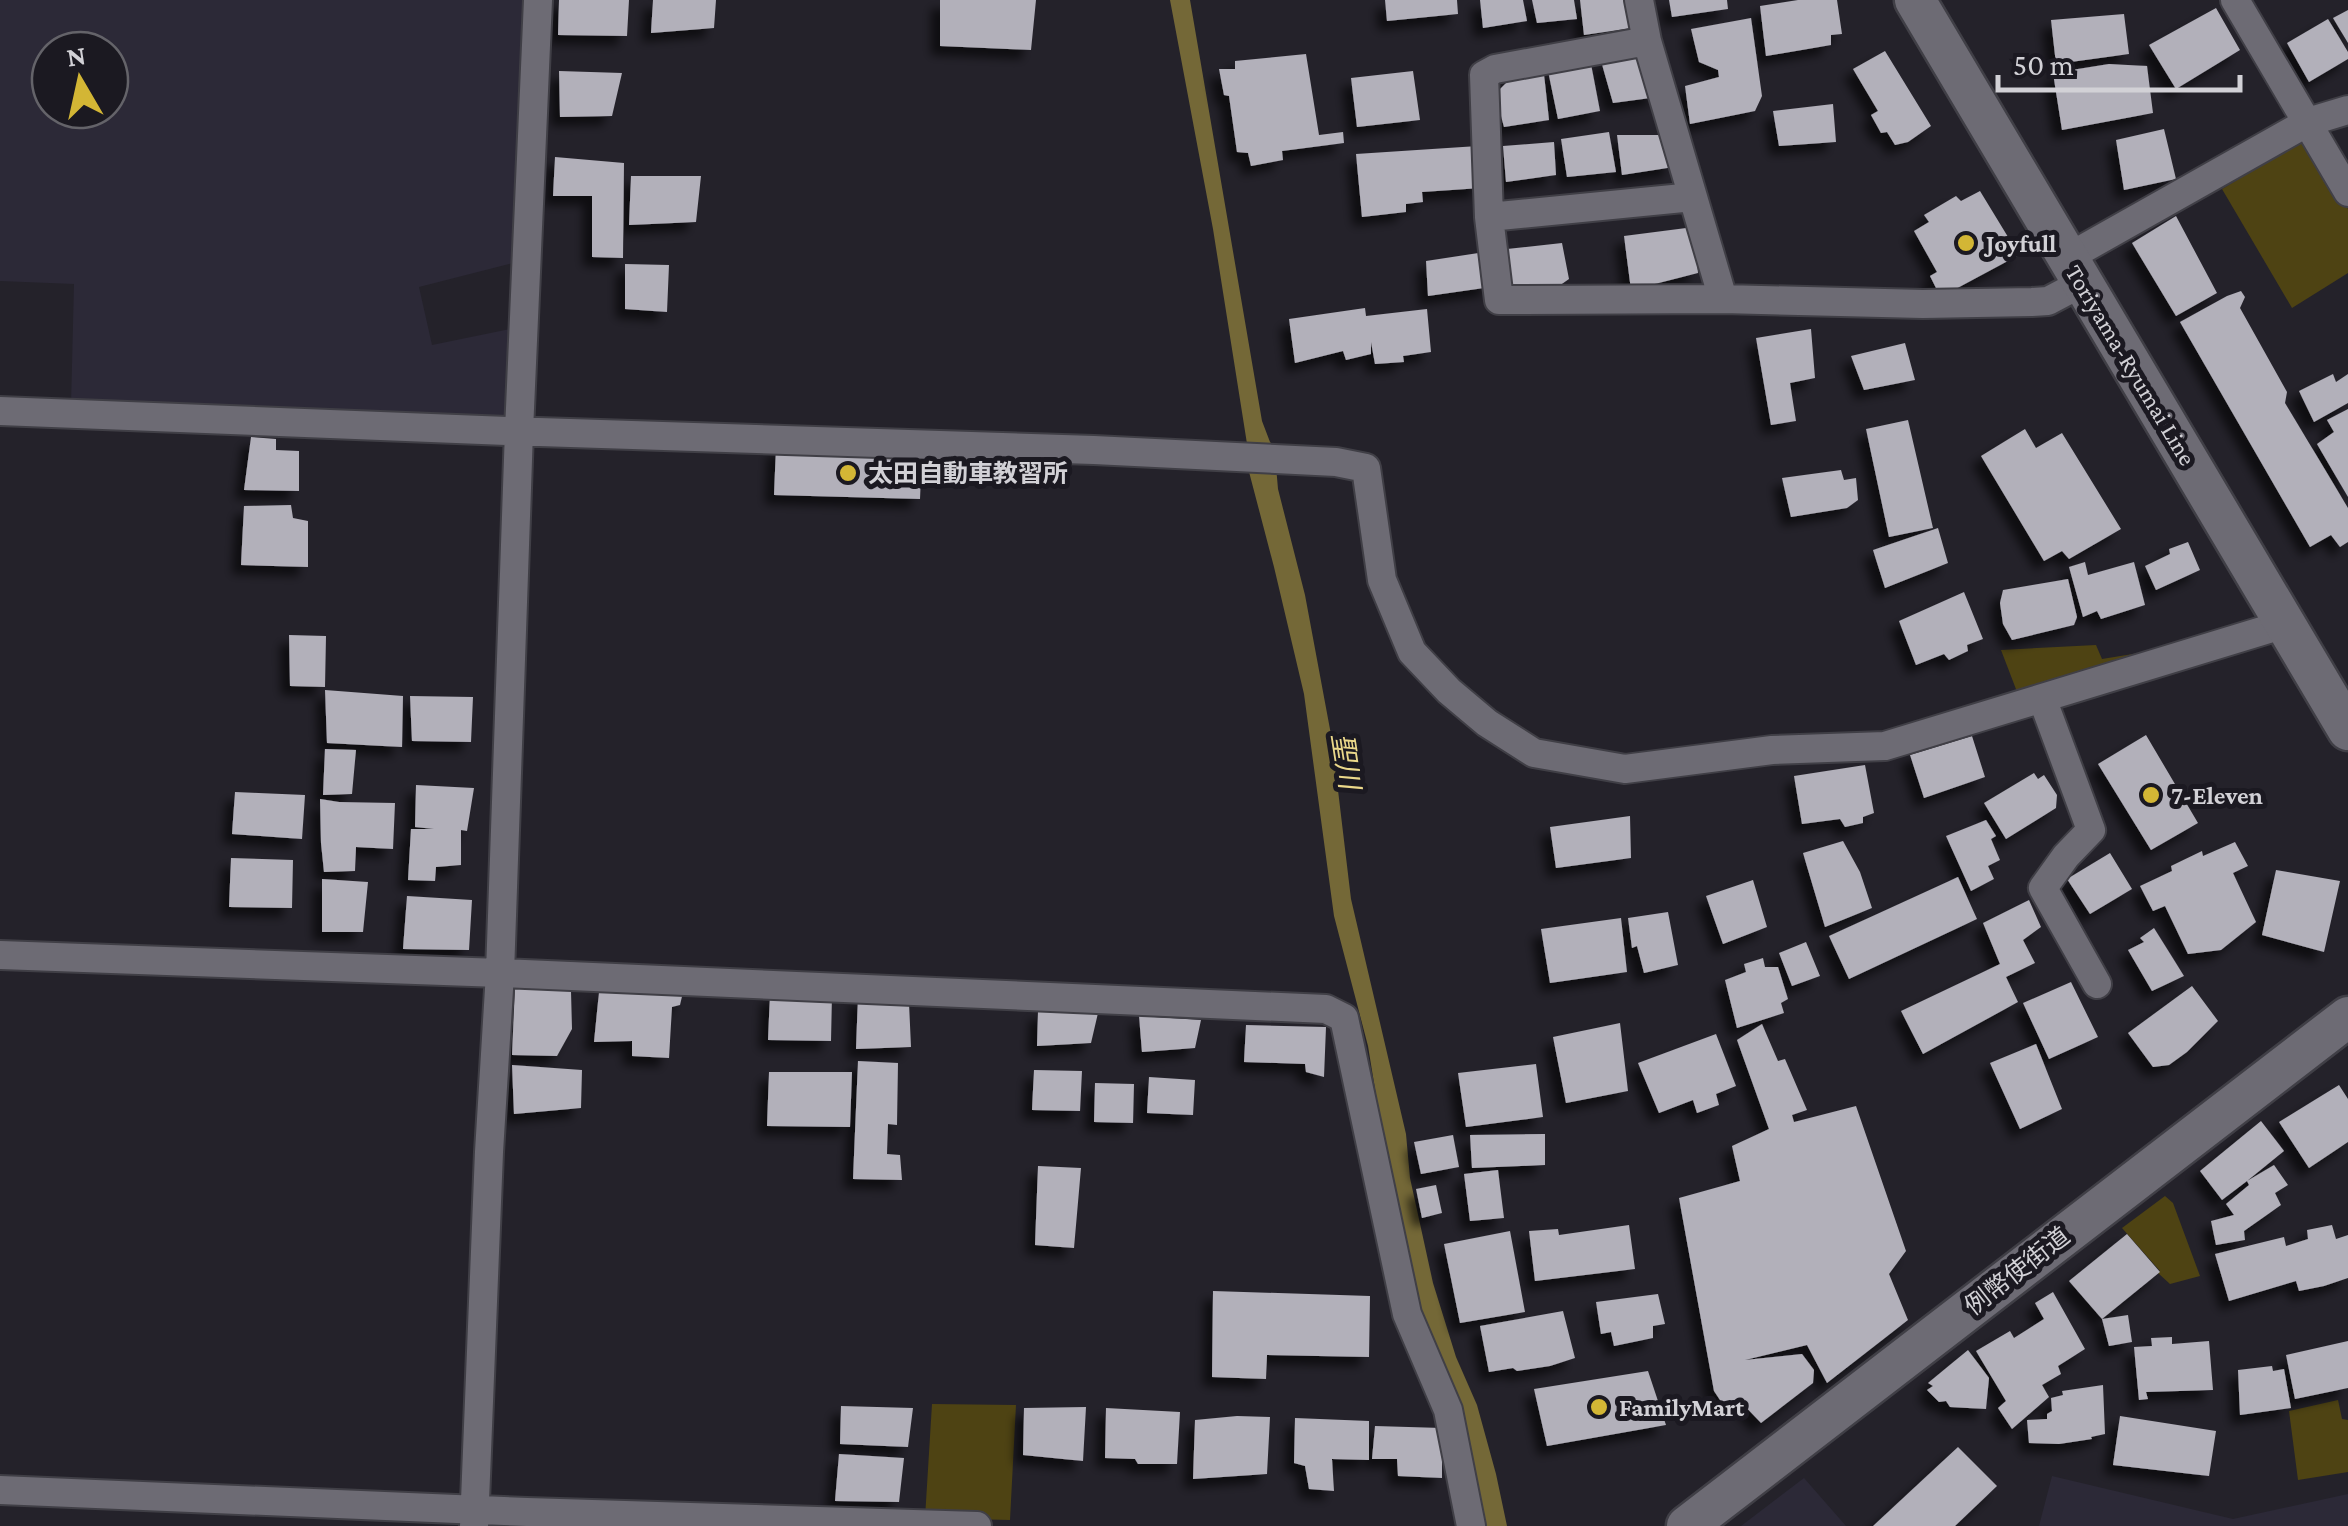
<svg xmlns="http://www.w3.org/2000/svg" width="2348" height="1526" viewBox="0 0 2348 1526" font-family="'Crimson Pro','Noto Sans JP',serif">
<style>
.built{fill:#2c2937;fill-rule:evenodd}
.green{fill:#4e4313}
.water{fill:#746837}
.building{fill:#b2b0ba;filter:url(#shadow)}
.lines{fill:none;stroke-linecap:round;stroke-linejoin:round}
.street-casing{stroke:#403f46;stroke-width:32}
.secondary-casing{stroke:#403f46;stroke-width:45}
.street{stroke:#6d6b74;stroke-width:28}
.secondary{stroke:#6d6b74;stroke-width:40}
.poi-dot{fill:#d3b635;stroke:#1b1921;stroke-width:4}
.labels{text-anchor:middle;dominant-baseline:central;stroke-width:10;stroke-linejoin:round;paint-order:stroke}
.poi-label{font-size:25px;font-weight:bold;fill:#d2d1d6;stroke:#1b1921;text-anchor:start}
.street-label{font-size:25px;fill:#d2d1d6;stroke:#1b1921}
.water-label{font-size:28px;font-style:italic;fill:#ebd88a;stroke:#1b1921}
</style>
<defs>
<filter id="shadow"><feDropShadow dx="-9" dy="9" stdDeviation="5" flood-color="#0009"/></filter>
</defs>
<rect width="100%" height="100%" fill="#24222a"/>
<!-- built -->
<path class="built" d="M0 0H529L521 261 419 287 432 345 515 328 513 417 504 421 71 405 74 284 0 281ZM50 50H110V110H50Z
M2052 1476 2233 1519 2348 1494V1526H2039Z
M1804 1478 1846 1526H1741Z"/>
<!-- green -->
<path class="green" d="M2300 142 2312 147 2348 209V273L2292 308 2222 189Z
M2096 645 2102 659 2145 652 2149 655 2019 697 2001 650Z
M2165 1196 2173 1203 2200 1276 2170 1284 2158 1273 2160 1271 2122 1228Z
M2338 1400 2342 1419 2348 1420V1472L2298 1480 2289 1411Z
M932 1404 1016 1405 1010 1520 925 1518Z"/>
<!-- water -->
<path class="water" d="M1170 0H1190L1262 421 1270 442 1277 450H1248L1213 229Z
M1276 466 1278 489 1305 595 1332 740 1351 899 1406 1134 1410 1178 1433 1283 1456 1357 1477 1405 1496 1474 1507 1526H1482L1437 1358 1420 1307 1390 1181 1368 1046 1334 916 1304 694 1274 567 1248 468Z"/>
<!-- building -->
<path class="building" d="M559 0H629L627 36 558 35Z
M653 0H716L714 28 651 33Z
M940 0H1036L1031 50 940 46Z
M1385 0H1457L1458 14 1387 21Z
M1480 0H1523L1527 21 1483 28Z
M1532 0H1574L1577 19 1537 23Z
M1580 0H1629L1632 28 1584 35Z
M1669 0H1727L1728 9 1672 17Z
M1798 0H1837L1842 34 1831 35V45L1766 56 1760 6Z
M2216 8 2240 50 2176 89 2149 45Z
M2348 10V43L2333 18Z
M2124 14 2129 54 2056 64 2051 20Z
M1751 18 1762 96 1755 111 1690 124 1685 86 1719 77 1718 70 1699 62 1691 29Z
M2328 19 2348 52V59L2309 82 2287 43Z
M1885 51 1931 126 1908 142 1895 145 1887 132 1881 133 1871 115 1878 111 1853 69Z
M1306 54 1319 135 1343 132 1344 143 1282 151 1283 160 1251 166 1248 153 1237 152 1229 96 1224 95 1219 69H1235V61Z
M1642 54 1658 97 1613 103 1601 61Z
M1591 64 1600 111 1558 119 1548 71Z
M2109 64 2147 66 2153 113 2062 130 2053 73Z
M559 71 622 73 612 116 560 117Z
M1413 71 1420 120 1357 127 1351 78Z
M1544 74 1549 120 1504 127 1495 94 1511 78Z
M1833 104 1836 142 1779 146 1773 111Z
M2164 129 2176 179 2124 190 2116 140Z
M1609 132 1616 172 1567 177 1561 139Z
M1617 135H1668L1674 167 1622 175Z
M1554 142 1556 175 1506 182 1503 146Z
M1478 146 1481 188 1422 192 1423 202 1406 204V212L1362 217 1356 154Z
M555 157 624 163 623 258 592 257V196H553Z
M631 176H701L696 222 629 225Z
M1980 191 2019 255 1950 292 1939 294 1930 276 1937 272 1914 231 1929 222 1924 215 1956 196 1961 201Z
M2176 216 2217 293 2176 316 2132 243Z
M1694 227 1698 273 1631 290 1624 236Z
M1562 243 1569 279 1559 286H1512L1507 249Z
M1485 252 1491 287 1428 296 1426 261Z
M625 264 669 265 667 312 625 309Z
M2241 291 2245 297 2240 308 2287 392 2285 403 2348 508V542L2340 547 2331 535 2310 547 2180 322 2227 296Z
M1365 308 1366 316 1427 309 1431 352 1403 356 1404 362 1375 364 1371 342V354L1346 360 1343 351 1295 363 1289 319Z
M1811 329 1815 378 1790 383 1796 421 1771 425 1756 338Z
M1905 343 1915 380 1864 390 1851 356Z
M2333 374 2336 382 2348 374V403L2314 422 2299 391Z
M2348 409V497L2317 444 2334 432 2327 420Z
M1908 420 1933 528 1889 537 1866 429Z
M2025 429 2036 448 2062 433 2121 529 2069 559 2062 551 2044 561 1981 456Z
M251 437 276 439V450L299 451V491L244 490Z
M776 447 922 452 920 499 774 495Z
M1841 470 1844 480 1856 478 1858 500 1847 508 1791 517 1782 478Z
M291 505 293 518 308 521V567L241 565 244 506Z
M1938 528 1948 563 1885 588 1873 550Z
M2188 542 2200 570 2156 590 2145 566 2170 554 2169 549Z
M2085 562 2088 575 2134 562 2145 605 2101 619 2097 611 2083 617 2069 567Z
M2068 579 2077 617 2074 625 2012 640 2003 624 2000 603 2003 590Z
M1964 592 1983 639 1967 645 1968 651 1949 660 1944 654 1916 665 1899 621Z
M289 635 326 636 325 687 290 686Z
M325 690 403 696 402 747 327 743Z
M410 696 473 697 471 742 412 741Z
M2146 735 2198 823 2151 850 2098 764Z
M1972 736 1985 777 1924 798 1910 755Z
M325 749 356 750 352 794 323 795Z
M1865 765 1874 813 1863 817V823L1845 827 1840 819 1802 824 1794 776Z
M2034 773 2038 779 2044 775 2057 795 2056 808 2006 839 1984 803Z
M416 785 474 788 467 831 461 830V865L436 867 435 881 408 880 411 829H434L415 827Z
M235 792 305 795 302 839 232 834Z
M320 799 339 802 395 803 393 849 356 847 355 871 324 872 321 843Z
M1630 816 1631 858 1556 868 1550 827Z
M1986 820 1996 836 1991 839 2000 860 1988 866 1994 879 1971 891 1946 836Z
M1843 841 1860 872 1872 908 1825 927 1803 853Z
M2235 842 2248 866 2233 873 2256 922 2221 950 2188 954 2165 906 2153 911 2140 886 2172 871 2171 866 2202 851 2203 856Z
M2110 853 2132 889 2090 914 2067 879Z
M231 858 293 860 292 908 229 907Z
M2276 870 2340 881 2324 952 2262 935Z
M1958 877 1977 919 1849 979 1829 936Z
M322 879 368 882 363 932H322Z
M1753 880 1767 927 1723 944 1706 896Z
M407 896 472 900 469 950 403 949Z
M2029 900 2041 927 2023 940 2035 963 2006 977 2018 1002 1923 1054 1901 1011 2000 964 1983 923Z
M1668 912 1678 965 1644 973 1637 946 1632 948 1628 918Z
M1621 918 1627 972 1550 983 1541 929Z
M2154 928 2184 976 2152 991 2128 950 2144 942 2140 938Z
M1806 942 1820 976 1792 986 1779 953Z
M1763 958 1765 967H1778L1788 999 1781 1003 1784 1013 1737 1028 1725 980 1746 972 1744 964Z
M2071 982 2098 1037 2049 1059 2023 1003Z
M2192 986 2218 1021 2187 1052 2169 1065 2153 1067 2128 1033Z
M515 987 571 991 572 1029 557 1056 512 1055Z
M664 988H684L680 1005 672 1007 669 1058 632 1056V1041L594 1042 599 992 664 995Z
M770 994 832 995 831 1041 768 1040Z
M858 996 909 1003 911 1047 856 1049Z
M1038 1011 1098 1013 1091 1043 1037 1046Z
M1139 1016 1201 1020 1195 1048 1142 1052Z
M1620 1023 1628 1091 1566 1103 1553 1037Z
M1762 1024 1778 1061 1785 1059 1807 1110 1792 1115 1794 1122 1856 1106 1906 1251 1889 1274 1908 1320 1827 1383 1807 1345 1745 1360 1802 1354 1814 1370 1813 1383 1761 1423 1741 1402 1728 1406 1722 1403 1714 1391 1679 1198 1740 1181 1732 1146 1769 1129 1737 1040Z
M1246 1025 1326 1027 1324 1077 1306 1072 1305 1064 1244 1062Z
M1716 1034 1736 1086 1716 1094 1719 1105 1697 1113 1693 1100 1659 1113 1638 1063Z
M2036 1044 2062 1109 2020 1129 1990 1063Z
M858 1061 898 1063 897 1125 888 1124 887 1154 900 1155 902 1180 853 1179Z
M1536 1064 1543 1117 1466 1127 1458 1073Z
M512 1065 582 1070 581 1108 514 1114Z
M1034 1070 1082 1071 1080 1111 1032 1110Z
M769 1072H852L850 1127 767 1126Z
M1149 1077 1195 1080 1193 1115 1147 1113Z
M1095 1083 1134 1084 1133 1123 1094 1122Z
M2339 1085 2348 1099V1142L2309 1168 2279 1122Z
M2261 1121 2284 1151 2247 1181 2274 1165 2288 1185 2275 1193 2281 1205 2244 1231 2245 1240 2216 1245 2211 1221 2234 1215 2226 1204 2249 1185 2247 1181 2222 1200 2200 1171Z
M1545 1134V1165L1472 1168 1470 1135Z
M1453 1135 1459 1167 1421 1174 1414 1142Z
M1038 1166 1081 1168 1074 1248 1035 1245Z
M1498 1170 1504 1218 1470 1221 1464 1174Z
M1436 1185 1442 1213 1422 1218 1416 1189Z
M1629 1225 1635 1269 1535 1281 1529 1231 1558 1229 1559 1235Z
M2332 1225 2336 1239 2348 1235V1278L2324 1286 2299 1291 2296 1281 2229 1301 2215 1254 2284 1237 2286 1246 2308 1239 2307 1230Z
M1510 1231 1525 1312 1460 1323 1444 1244Z
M2127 1234 2160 1272 2102 1319 2128 1315 2132 1342 2109 1346 2102 1319 2069 1281Z
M1213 1291 1370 1296 1369 1357 1267 1355 1266 1379 1212 1377Z
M2053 1292 2085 1349 2058 1366 2061 1374 2042 1385 2049 1397 2012 1429 1998 1408 2006 1401 1976 1351 2010 1331 2014 1338 2044 1319 2035 1303Z
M1658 1294 1665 1324 1653 1326V1338L1614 1346 1611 1332 1601 1334 1596 1302Z
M1563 1311 1575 1358 1550 1366 1517 1371 1513 1368 1489 1372 1480 1326Z
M2172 1337V1344L2209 1341 2213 1390 2146 1392 2148 1399 2139 1400 2134 1347 2152 1346 2151 1338Z
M2348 1341V1388L2295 1399 2286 1355Z
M1968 1350 1989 1378 1986 1409 1950 1407 1946 1401 1939 1402 1927 1390 1933 1386 1928 1383Z
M2272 1366 2273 1371 2284 1369 2291 1408 2240 1415 2238 1370Z
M1648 1371 1666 1425 1547 1446 1534 1389Z
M2103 1385 2105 1434 2091 1437 2092 1439 2059 1444 2029 1443 2027 1420 2047 1419V1414L2052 1411 2051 1398 2063 1395 2062 1391Z
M841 1406 913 1408 908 1447 840 1444Z
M1086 1407 1083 1461 1023 1455 1024 1408Z
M1106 1408 1180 1412 1177 1464H1138L1135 1459 1105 1458Z
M1237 1416 1270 1417 1267 1474 1193 1479 1195 1420Z
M2120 1416 2216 1431 2209 1476 2113 1465Z
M1295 1418 1369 1421V1460L1332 1459 1334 1491 1309 1489 1305 1466 1294 1463Z
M1375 1426 1442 1428V1478L1398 1476 1397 1459H1372Z
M1958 1447 1997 1486 1955 1526H1873Z
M839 1454 904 1458 899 1502 835 1501Z"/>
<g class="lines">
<!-- street casing -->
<g class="street-casing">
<path id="street" d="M1639 0 1647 41 1723 299
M2235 0 2348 192
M1647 41 1495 69 1484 75 1489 217 1499 300 1723 299 1923 304 2032 302 2048 301 2082 283
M1489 217 1693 197
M2067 258 2308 122 2348 110
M0 411 507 431 1094 450 1336 462 1366 468 1382 580 1412 652 1449 691 1487 723 1534 753 1625 769 1772 750 1885 746 2285 624
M2042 698 2091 830 2066 856 2043 888 2097 984
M0 955 500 973 1326 1009 1344 1018 1407 1314 1448 1410 1471 1526
M0 1490 527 1512 977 1526
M474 1526 489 1152 500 973 519 431 538 0"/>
</g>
<!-- secondary casing -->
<g class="secondary-casing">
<path id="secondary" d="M1915 0 2348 730
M1687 1526 2348 1017"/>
</g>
<!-- street -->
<use href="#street" class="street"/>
<!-- secondary -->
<use href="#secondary" class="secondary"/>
</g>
<!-- markers -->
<g class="poi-dot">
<circle cx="1966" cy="243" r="10"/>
<circle cx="848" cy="473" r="10"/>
<circle cx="2151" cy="795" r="10"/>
<circle cx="1599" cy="1407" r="10"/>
</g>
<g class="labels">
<!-- poi labels -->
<g class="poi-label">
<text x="1986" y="243">Joyfull</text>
<text x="868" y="473">太田自動車教習所</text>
<text x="2171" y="795">7-Eleven</text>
<text x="1619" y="1407">FamilyMart</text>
</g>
<!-- street labels -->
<g class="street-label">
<text transform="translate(2131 365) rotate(59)">Toriyama-Ryumai Line</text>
<text transform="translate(2017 1271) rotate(-38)">例幣使街道</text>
</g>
<!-- water labels -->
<g class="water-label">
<text transform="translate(1346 761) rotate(81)">聖川</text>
</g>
</g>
<!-- north arrow -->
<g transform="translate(80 80) rotate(351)"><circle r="48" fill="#1b1921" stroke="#646369" stroke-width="2.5"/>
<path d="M0-8L18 38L0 25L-18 38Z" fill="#d3b635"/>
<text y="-15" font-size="28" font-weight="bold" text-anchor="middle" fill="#d2d1d6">N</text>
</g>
<!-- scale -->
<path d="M1998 75v15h242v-15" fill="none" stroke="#d2d1d6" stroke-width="5"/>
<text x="2013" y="75" font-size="30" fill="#d2d1d6" stroke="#1b1921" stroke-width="8" paint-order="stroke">50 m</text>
</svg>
